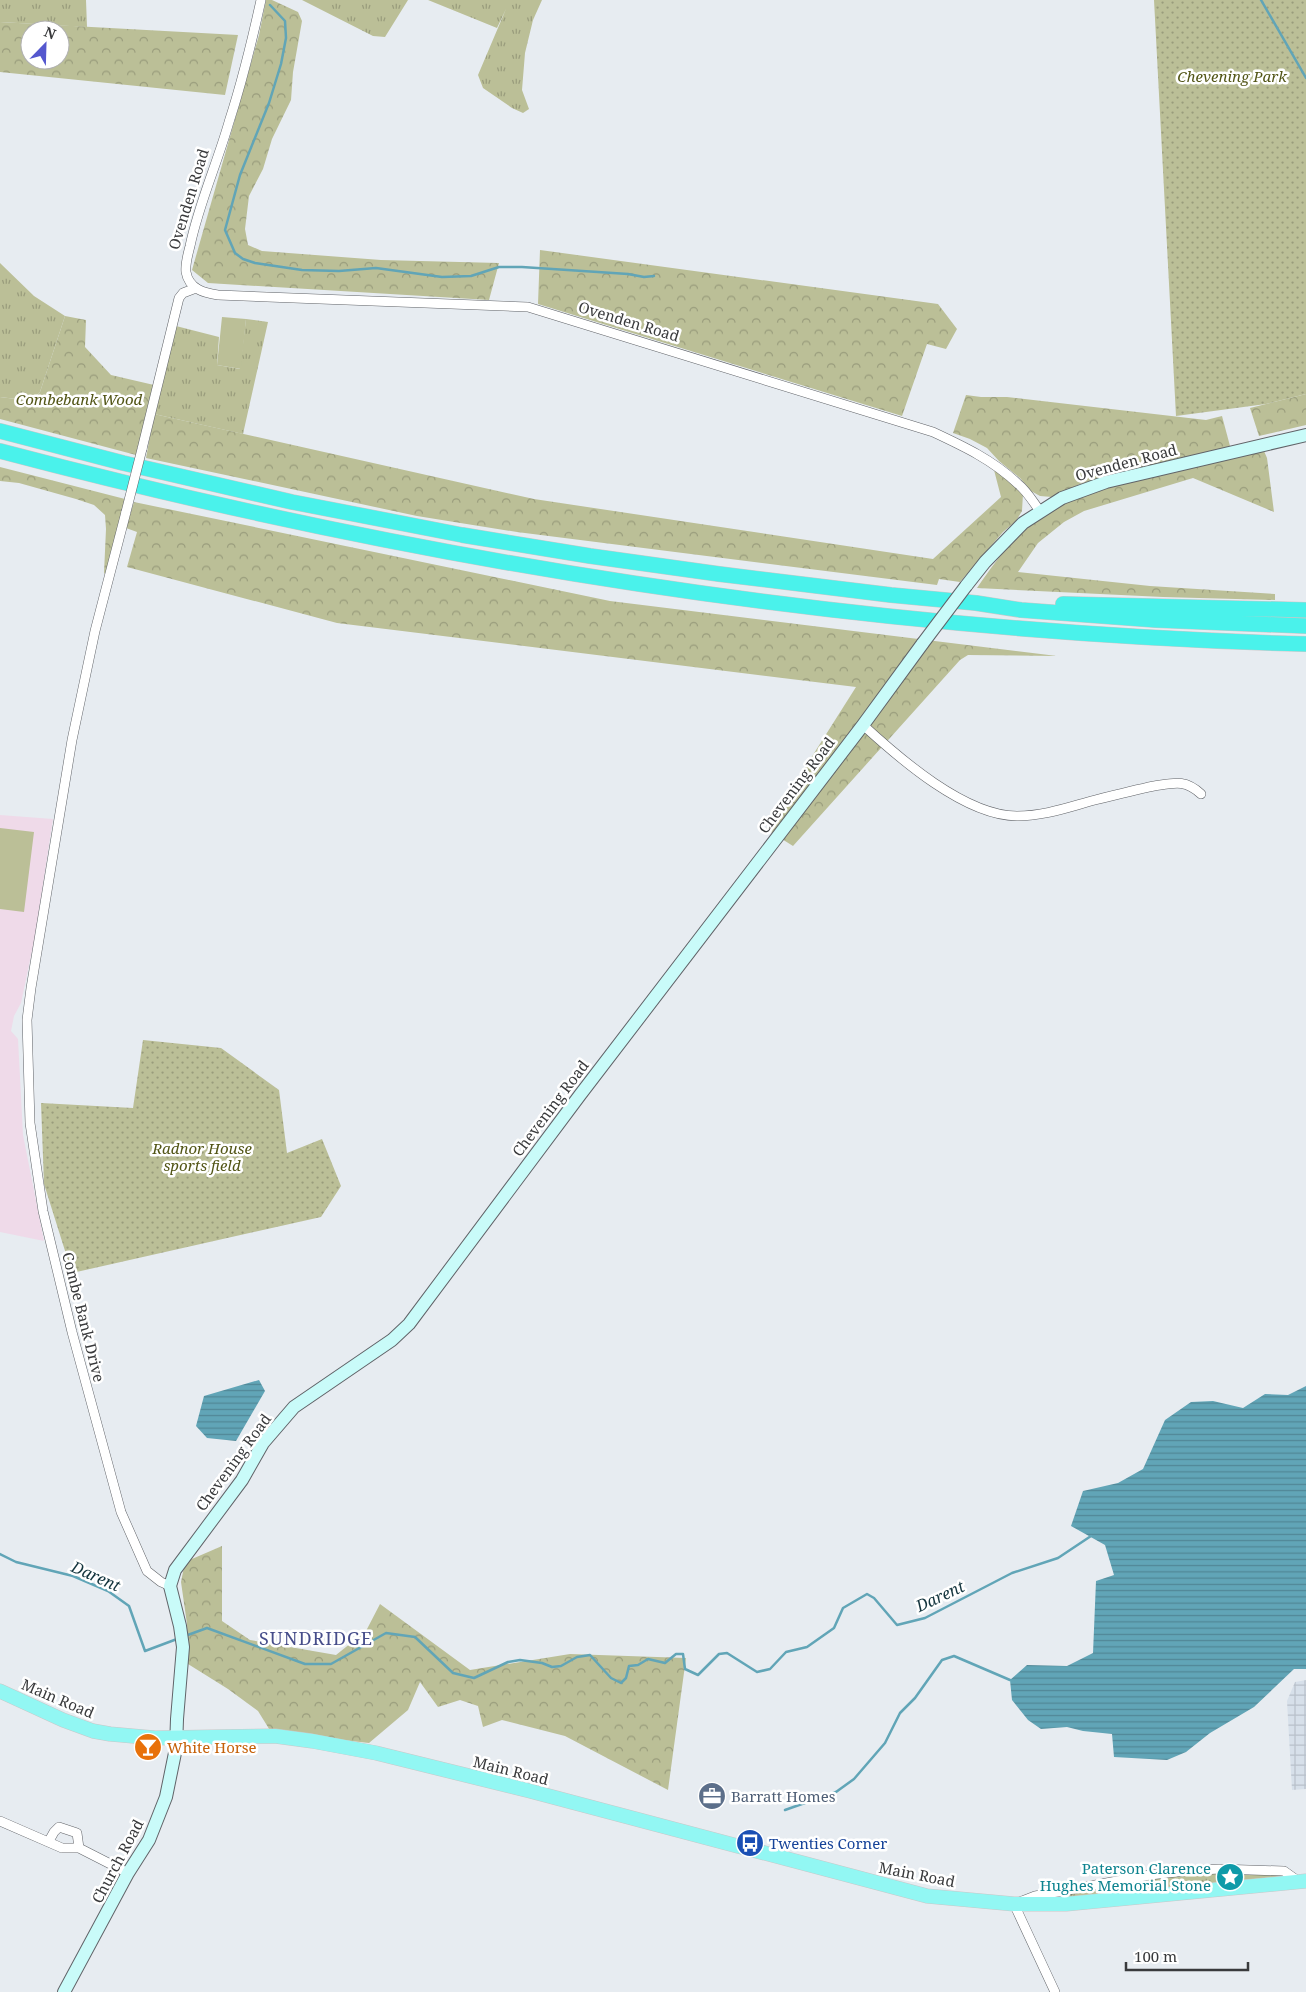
<svg xmlns="http://www.w3.org/2000/svg" width="1306" height="1992" viewBox="0 0 1306 1992" font-family="'Noto Serif',serif">
<style>
.industrial{fill:url(#industrial-grid)}
.education{fill:#efdae9}
.grass{fill:url(#grass-tufts)}
.forest{fill:url(#forest-crowns);fill-rule:evenodd}
.park{fill:url(#park-dots)}
.pitch{fill:#bbbf97}
.water{fill:url(#water-rules)}
.lines{fill:none;stroke-linecap:round;stroke-linejoin:round}
.stream{stroke:#61a5b7;stroke-width:2.5}
.street-casing{stroke:#606368;stroke-width:10}
.secondary-casing{stroke:#606368;stroke-width:14}
.primary-casing{stroke:#c8c8c8;stroke-width:15}
.highway-casing{stroke:#c8c8c8;stroke-width:16}
.street{stroke:#fff;stroke-width:9}
.secondary{stroke:#c9fbf9;stroke-width:12}
.primary{stroke:#92f7f3;stroke-width:14}
.highway{stroke:#4af2eb;stroke-width:15}
.street-bridge-casing{stroke:#606368;stroke-width:10;stroke-linecap:butt}
.secondary-bridge-casing{stroke:#606368;stroke-width:14;stroke-linecap:butt}
.street-bridge{stroke:#fff;stroke-width:9}
.secondary-bridge{stroke:#c9fbf9;stroke-width:12}
.labels{text-anchor:middle;dominant-baseline:central;stroke-width:5;stroke-linejoin:round;paint-order:stroke}
.park-label{font-size:15px;font-style:italic;fill:#525516;stroke:#fff}
.street-label{font-size:15px;fill:#393a3c;stroke:#fff}
.food-label{font-size:15px;fill:#c56008;stroke:#fff;text-anchor:start}
.service-label{font-size:15px;fill:#4e5e75;stroke:#fff;text-anchor:start}
.transit-label{font-size:15px;fill:#164399;stroke:#fff;text-anchor:start}
.culture-label{font-size:15px;fill:#0d838f;stroke:#fff;text-anchor:end}
.water-label{font-size:16px;font-style:italic;fill:#14353e;stroke:#fff}
.quarter-label{font-size:18px;letter-spacing:1px;fill:#464d8a;stroke:#fff}
</style>
<defs>
<pattern id="industrial-grid" width="8" height="8" patternUnits="userSpaceOnUse" patternTransform="scale(1.25)"><rect width="8" height="8" fill="#d7e0ea"/><path d="M0 4h8M4 0v8" fill="none" stroke="#b9c1ca"/></pattern>
<pattern id="grass-tufts" width="24" height="20" patternUnits="userSpaceOnUse" patternTransform="scale(1.25)"><rect width="24" height="20" fill="#bbbf97"/><path d="M3 7l-1-3M5 7V3M7 7l1-3M15 17l-1-3M17 17v-4M19 17l1-3" fill="none" stroke="#999c7c"/></pattern>
<pattern id="forest-crowns" width="20" height="18" patternUnits="userSpaceOnUse" patternTransform="scale(1.25)"><rect width="20" height="18" fill="#bbbf97"/><path d="M2 6a3 3 0 1 1 6 0M12 15a3 3 0 1 1 6 0" fill="none" stroke="#999c7c"/></pattern>
<pattern id="park-dots" width="8" height="8" patternUnits="userSpaceOnUse" patternTransform="scale(1.25)"><rect width="8" height="8" fill="#bbbf97"/><path d="M2 2h.1M6 6h.1" fill="none" stroke="#999c7c" stroke-width="1.8" stroke-linecap="round"/></pattern>
<pattern id="water-rules" width="6" height="5" patternUnits="userSpaceOnUse" patternTransform="scale(1.25)"><rect width="6" height="5" fill="#61a5b7"/><path d="M0 2.5h6" fill="none" stroke="#518796"/></pattern>
</defs>
<rect width="100%" height="100%" fill="#e7ecf1"/>
<!-- industrial -->
<path class="industrial" d="M1306 1680V1789L1292 1790 1287 1701 1295 1682Z"/>
<!-- education -->
<path class="education" d="M0 815 53 819 35 937 21 1003 14 1016 11 1031 18 1039 23 1135 44 1241 0 1232Z"/>
<!-- grass -->
<path class="grass" d="M0 0H86L87 27 0 22Z
M302 0H408L385 37 373 36Z
M428 0H542L533 20 525 53 522 90 529 109 523 113 512 108 483 88 478 75 506 9 497 28Z
M0 263 34 296 65 316 40 392 32 401 0 397Z
M246 319 268 322 243 434 154 414 176 326 219 337 217 365 240 369Z
M1227 1873 1286 1875V1876L1069 1897 1068 1894 1088 1892 1175 1875Z"/>
<!-- forest -->
<path class="forest" d="M266 0H272L298 12 302 21 293 72 291 100 272 139 263 169 249 196 245 229 248 245 262 251 381 260 499 263 489 300 208 283 192 270 259 35Z
M0 22 238 35 225 95 0 72ZM30 30H60V60H30Z
M540 250 938 304 957 329 946 349 927 344 902 416 538 304Z
M65 316 86 320 85 347 111 375 154 385 136 455 0 419V397L32 401 40 392Z
M1306 394V425L1259 436 1250 408Z
M966 395 981 397H1007L1206 420 1222 416 1230 446 1186 459 1134 469 1080 484 1052 497 1040 496 1031 491 1020 478 999 461 987 448 970 439 953 433Z
M154 414 534 499 933 559 1001 497 994 470 1016 486 1023 494 1022 511 1016 521 1003 532 960 582 939 579 937 585 517 532 417 516 146 458Z
M1264 451 1267 458 1274 512 1193 478 1084 511 1064 522 1038 543 1018 572 1150 586 1275 594V600L1163 597 977 588C991 568 1005 547 1025 530 1065 495 1113 485 1164 474 1197 466 1230 459 1264 451Z
M0 467 125 499 106 575 104 573 106 529 105 515 94 505 76 499 19 483 0 481Z
M134 502 610 601 1057 656 968 655 960 660 793 846 766 829 856 687 337 623 127 567 137 532 126 528Z
M222 1546V1621L250 1640 336 1655 366 1631 380 1604 470 1670 570 1654 686 1658 668 1790 565 1736 502 1720 483 1727 478 1706 460 1700 438 1707 420 1682 408 1710 369 1743 271 1732 258 1711 228 1689 188 1664 187 1624 181 1582 185 1562Z"/>
<!-- park -->
<path class="park" d="M1154 0H1306V394L1266 404 1176 416Z
M143 1040 221 1048 279 1090 287 1153 322 1139 341 1186 321 1217 72 1273 44 1184 41 1103 133 1108Z"/>
<!-- pitch -->
<path class="pitch" d="M222 317 246 319 241 369 217 365Z
M0 828 34 832 24 912 0 909Z"/>
<!-- water -->
<path class="water" d="M259 1380 265 1391 236 1441 207 1438 196 1426 204 1396Z
M1306 1386V1669H1294L1254 1707 1210 1733 1186 1752 1167 1760 1114 1757 1112 1734 1083 1731 1067 1727 1041 1729 1028 1720 1012 1700 1010 1680 1027 1665 1067 1666 1093 1653 1096 1581 1114 1575 1105 1545 1071 1526 1083 1491 1118 1483 1143 1469 1165 1420 1191 1402 1213 1401 1243 1408 1265 1394 1288 1395Z"/>
<g class="lines">
<!-- stream -->
<path class="stream" d="M1261 0 1306 78
M270 5 285 21 286 38 281 64 269 103 240 175 225 230 235 253 243 259 255 263 302 270 339 271 376 268 442 277 471 276 499 267H522L628 274 644 277 654 276
M0 1554 16 1562 73 1576 108 1591 129 1606 145 1651 177 1639
M185 1636 207 1628 305 1664H331L386 1633 415 1637 453 1673 474 1678 508 1662 520 1660 542 1663 552 1667 561 1666 577 1657 590 1655 611 1678 621 1683 626 1678 629 1666 638 1665 648 1659 665 1663 676 1654H683L685 1669 698 1675 719 1654 727 1653 757 1672 770 1669 786 1652 807 1647 834 1628 843 1608 867 1594 874 1598 897 1625 925 1618 1012 1573 1058 1558 1091 1536
M785 1810 836 1792 854 1779 885 1743 900 1713 915 1698 942 1660 954 1656 1010 1680"/>
<!-- street casing -->
<g class="street-casing">
<path id="street" d="M261 0C252 41 242 82 229 122 217 164 199 203 190 246 188 254 185 264 186 272 189 289 204 293 218 295L528 307 933 432C963 446 993 460 1018 484 1027 491 1033 502 1040 511
M142 449 179 298 183 293 196 288
M126 512 95 631 72 740 31 988 27 1020 30 1123 43 1211 72 1332 121 1512 147 1571 161 1582 170 1586
M863 725C899 758 965 816 1017 816 1045 816 1069 807 1095 800 1115 795 1135 790 1154 786 1174 783 1185 779 1201 794
M0 1821 62 1848H79L77 1833 59 1827 54 1832 49 1841
M79 1848 128 1873
M1055 1992 1014 1904 1035 1896 1150 1875 1185 1871 1219 1869 1284 1871 1298 1881"/>
</g>
<!-- secondary casing -->
<g class="secondary-casing">
<path id="secondary" d="M966 586 985 562 1023 523 1062 498 1106 482 1306 435
M64 1992 128 1873 149 1840 166 1797 176 1748 177 1719 183 1647 180 1626 170 1586 175 1570 242 1480 263 1443 294 1407 392 1340 409 1324 580 1095 863 725 923 643"/>
</g>
<!-- primary casing -->
<g class="primary-casing">
<path id="primary" d="M0 1691 63 1720 93 1731 110 1734 155 1738 275 1736 312 1741 376 1753 530 1791 927 1896 1014 1904H1066L1306 1881"/>
</g>
<!-- highway casing -->
<g class="highway-casing">
<path id="highway" d="M0 431 123 463 292 502 462 535 590 556 719 574 891 595 976 603 1021 610 1156 620 1306 626
M0 451C428 564 864 632 1306 644
M1063 604 1306 610"/>
</g>
<!-- street -->
<use href="#street" class="street"/>
<!-- secondary -->
<use href="#secondary" class="secondary"/>
<!-- primary -->
<use href="#primary" class="primary"/>
<!-- highway -->
<use href="#highway" class="highway"/>
<!-- street-bridge casing -->
<g class="street-bridge-casing">
<path id="street-bridge" d="M126 512 142 449"/>
</g>
<!-- secondary-bridge casing -->
<g class="secondary-bridge-casing">
<path id="secondary-bridge" d="M923 643 966 586"/>
</g>
<!-- street-bridge -->
<use href="#street-bridge" class="street-bridge"/>
<!-- secondary-bridge -->
<use href="#secondary-bridge" class="secondary-bridge"/>
</g>
<!-- icons -->
<defs>
<g id="bar-disc" transform="scale(1.4375)"><circle r="9.5" fill="#e8710a" stroke="#fff"/><path d="M-6-5H6L.8 .8V4.5H3.5V6h-7V4.5H-.8V.8Z" fill="#fff"/></g>
<g id="office-disc" transform="scale(1.4375)"><circle r="9.5" fill="#5c6f8a" stroke="#fff"/><path d="M-6-3h4V-5.5h4V-3h4V5H-6ZM-1-4.5V-3h2v-1.5ZM-6 0V1H6V0Z" fill="#fff"/></g>
<g id="bus-disc" transform="scale(1.4375)"><circle r="9.5" fill="#1a4fb4" stroke="#fff"/><path d="M-5-6H5V4H4V6H2V4H-2V6H-4V4H-5ZM-3.5-4V0h7V-4ZM-3.5 1.2v1.5H-2V1.2ZM2 1.2v1.5H3.5V1.2Z" fill="#fff"/></g>
<g id="sight-disc" transform="scale(1.4375)"><circle r="9.5" fill="#0f9aa8" stroke="#fff"/><path d="M0-6L1.8-2.2L6-1.7L2.9 1.2L3.7 5.4L0 3.3L-3.7 5.4L-2.9 1.2L-6-1.7L-1.8-2.2Z" fill="#fff"/></g>
</defs>
<g fill-rule="evenodd">
<use href="#bar-disc" x="148" y="1747"/>
<use href="#office-disc" x="712" y="1796"/>
<use href="#bus-disc" x="750" y="1843"/>
<use href="#sight-disc" x="1230" y="1877"/>
</g>
<g class="labels">
<!-- park labels -->
<g class="park-label">
<text x="1232" y="76">Chevening Park</text>
<text x="79" y="399">Combebank Wood</text>
<text x="202" y="1148">Radnor House<tspan x="202" dy="17">sports field</tspan></text>
</g>
<!-- street labels -->
<g class="street-label">
<text transform="translate(188 199) rotate(-73)">Ovenden Road</text>
<text transform="translate(629 321) rotate(17)">Ovenden Road</text>
<text transform="translate(1126 462) rotate(-15)">Ovenden Road</text>
<text transform="translate(796 785) rotate(-53)">Chevening Road</text>
<text transform="translate(550 1108) rotate(-53)">Chevening Road</text>
<text transform="translate(84 1317) rotate(76)">Combe Bank Drive</text>
<text transform="translate(233 1462) rotate(-54)">Chevening Road</text>
<text transform="translate(58 1698) rotate(23)">Main Road</text>
<text transform="translate(511 1770) rotate(14)">Main Road</text>
<text transform="translate(117 1861) rotate(-62)">Church Road</text>
<text transform="translate(917 1874) rotate(11)">Main Road</text>
</g>
<!-- food labels -->
<g class="food-label">
<text x="167" y="1747">White Horse</text>
</g>
<!-- service labels -->
<g class="service-label">
<text x="731" y="1796">Barratt Homes</text>
</g>
<!-- transit labels -->
<g class="transit-label">
<text x="769" y="1843">Twenties Corner</text>
</g>
<!-- culture labels -->
<g class="culture-label">
<text x="1211" y="1868">Paterson Clarence<tspan x="1211" dy="17">Hughes Memorial Stone</tspan></text>
</g>
<!-- water labels -->
<g class="water-label">
<text transform="translate(96 1576) rotate(24)">Darent</text>
<text transform="translate(940 1596) rotate(-25)">Darent</text>
</g>
<!-- quarter labels -->
<g class="quarter-label">
<text x="316" y="1638">SUNDRIDGE</text>
</g>
</g>
<!-- north arrow -->
<g transform="translate(45 45) rotate(23)"><circle r="24" fill="#ffffff" stroke="#b0b0b1"/>
<path d="M0-4L9 19L0 12L-9 19Z" fill="#5457ce"/>
<text y="-8" font-size="14" font-weight="bold" text-anchor="middle" fill="#393a3c">N</text>
</g>
<!-- scale -->
<path d="M1126 1962v8h122v-8" fill="none" stroke="#393a3c" stroke-width="2.5"/>
<text x="1134" y="1962" font-size="15" fill="#393a3c" stroke="#ffffff" stroke-width="4" paint-order="stroke">100 m</text>
</svg>
